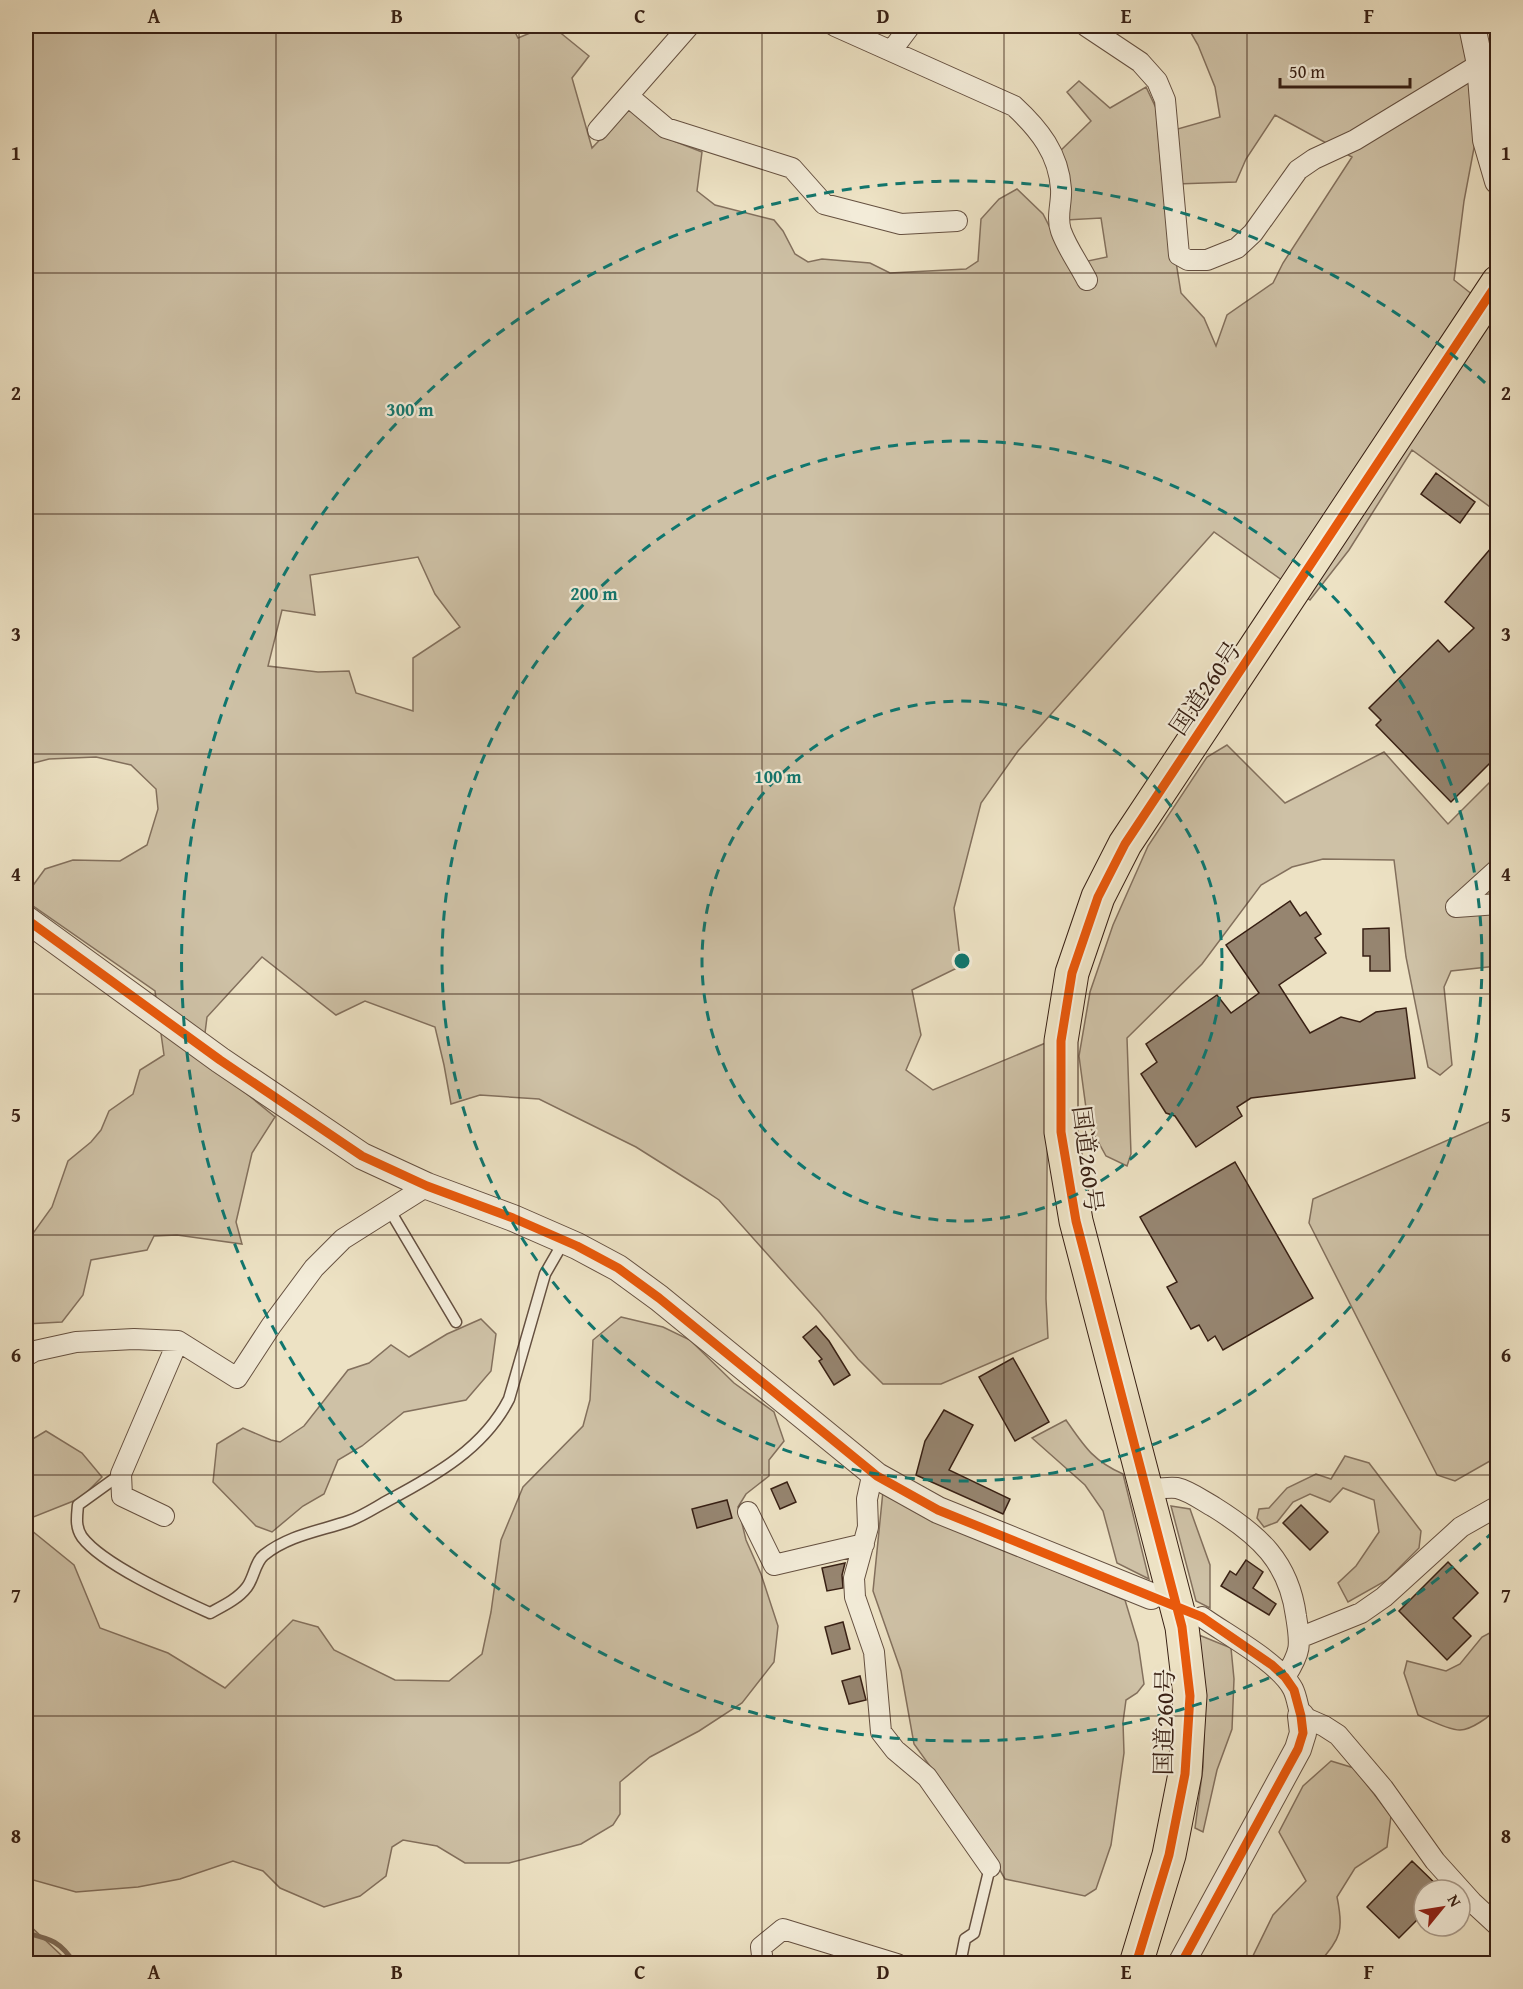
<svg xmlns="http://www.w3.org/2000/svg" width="1523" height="1989" viewBox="0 0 1523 1989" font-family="'Gentium Book Plus','Noto Serif JP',serif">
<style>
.green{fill:#cec1a6;stroke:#83705d;stroke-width:1.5;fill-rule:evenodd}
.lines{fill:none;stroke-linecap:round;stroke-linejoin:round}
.stream{stroke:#7f6d5a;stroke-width:5}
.building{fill:#968570;stroke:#382014;stroke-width:1.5}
.service-casing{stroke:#655040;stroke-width:13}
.minor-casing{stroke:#655040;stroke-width:22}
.tertiary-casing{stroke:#655040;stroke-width:28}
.trunk-casing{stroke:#382014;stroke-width:35}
.service{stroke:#f3ecd9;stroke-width:10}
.minor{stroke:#f3ecd9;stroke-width:20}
.tertiary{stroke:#f3ecd9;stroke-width:26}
.trunk{stroke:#ede2c4;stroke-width:33}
.cycleway-casing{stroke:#f3ecd9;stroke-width:13}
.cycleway{stroke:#e8590c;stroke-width:9}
.grid{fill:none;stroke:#382014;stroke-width:1.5;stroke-opacity:0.55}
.ring{fill:none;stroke:#0f766e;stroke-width:3;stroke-dasharray:10 8}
.labels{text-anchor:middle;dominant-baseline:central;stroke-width:4.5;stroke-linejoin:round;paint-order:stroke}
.street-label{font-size:24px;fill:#382014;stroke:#f3ecd9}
.centre{fill:#0f766e;stroke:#f3ecd9;stroke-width:3}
.ring-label{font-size:18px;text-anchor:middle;font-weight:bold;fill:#0f766e;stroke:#f3ecd9;stroke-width:4.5;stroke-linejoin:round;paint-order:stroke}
.neatline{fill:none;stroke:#382014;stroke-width:2}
.grid-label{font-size:20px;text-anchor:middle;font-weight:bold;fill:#382014}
</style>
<rect width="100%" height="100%" fill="#ede2c4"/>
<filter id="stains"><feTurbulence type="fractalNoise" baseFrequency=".00333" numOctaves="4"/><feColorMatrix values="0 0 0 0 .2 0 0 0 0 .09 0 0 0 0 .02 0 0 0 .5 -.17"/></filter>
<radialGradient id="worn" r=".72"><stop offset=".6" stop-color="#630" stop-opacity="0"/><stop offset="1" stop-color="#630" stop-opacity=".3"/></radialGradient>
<!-- green -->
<path class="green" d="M26 26H512L518 38 547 26H552L589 56 572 78 592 148 632 106 674 141 702 152 697 191 715 205 774 220 783 231 795 254 808 262 822 259 870 263 890 273 966 269 978 261 981 219 999 199 1017 189 1043 214 1062 251 1074 264 1107 257 1101 218 1066 220 1056 155 1091 121 1067 92 1079 81 1110 108 1146 87 1156 108 1161 168 1181 293 1204 318 1216 346 1227 315 1273 283 1283 263 1352 157 1275 115 1246 159 1236 182 1176 184 1174 130 1220 117 1215 87 1198 45 1187 26H1483L1489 68 1464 201 1454 280 1497 314V512L1412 450 1349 550 1310 600 1214 532 1018 751 981 803 954 908 961 966 912 990 921 1035 906 1070 933 1090 1048 1042 1046 1299 1048 1338 941 1384H883L858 1359 820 1313 719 1200 701 1188 636 1147 539 1099 480 1095 451 1104 444 1065 435 1027 365 1001 336 1015 262 957 207 1017 202 1057 275 1117 252 1153 236 1222 242 1244 177 1235 154 1236 147 1250 91 1260 83 1295 62 1322 26 1324V1243L52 1207 68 1161 91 1142 101 1130 109 1111 133 1094 140 1070 164 1055 155 991 26 901V895L45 869 73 860 120 861 147 845 158 809 156 789 131 765 96 757 49 759 26 765ZM418 557 435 594 460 627 413 658V711L356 693 349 671 318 672 268 666 282 610 315 615 310 575Z
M1227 745 1285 803 1384 752 1448 824 1497 775V966L1451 971 1444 987 1452 1065 1440 1075 1428 1067 1406 957 1394 860 1323 859 1292 867 1261 885 1202 964 1127 1038 1131 1154 1127 1166 1106 1156 1088 1123 1079 1056 1090 992 1113 925 1148 846 1207 757Z
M1489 1122 1498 1126 1497 1457 1455 1481 1437 1475 1309 1223 1313 1199Z
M621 1317 663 1327 690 1340 734 1383 774 1412 784 1441 769 1460V1476L746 1494 738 1507 746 1540 761 1574 778 1626 774 1662 742 1703 699 1731 650 1757 620 1782V1814L613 1825 581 1844 509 1863H465L437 1846 403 1840 392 1847 386 1876 360 1896 324 1907 280 1888 263 1871 233 1861 180 1879 138 1887 76 1892 26 1878V1526L74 1565 100 1628 168 1653 225 1688 293 1620 318 1627 334 1650 395 1680 449 1681 482 1654 491 1612 501 1540 523 1487 583 1426 590 1400 593 1340Z
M481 1319 496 1334 491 1371 466 1400 404 1412 362 1446 338 1460 324 1494 303 1506 272 1532 256 1526 213 1482 217 1444 243 1428 271 1440 280 1442 304 1426 348 1370 369 1363 391 1345 409 1357 447 1334Z
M1066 1420C1084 1446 1093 1461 1123 1474L1149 1579 1117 1563 1103 1511 1085 1485 1032 1438Z
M46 1431 82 1453 102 1477 81 1498 26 1520V1443Z
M1345 1456 1369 1463 1421 1531 1419 1548 1387 1580 1348 1602 1338 1583 1356 1566 1379 1532 1374 1500 1343 1488 1330 1502 1310 1494 1293 1502 1277 1522 1264 1527 1257 1518 1259 1509 1269 1508 1287 1488 1316 1474 1331 1479Z
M883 1491 933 1520 1125 1600 1138 1643 1144 1684 1137 1693 1126 1700 1123 1722 1124 1753 1111 1845 1096 1889 1085 1896 1005 1879 979 1834 914 1744 901 1671 873 1591Z
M1171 1506 1190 1509 1210 1565V1608L1196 1601Z
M1497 1629V1708C1491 1716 1471 1730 1460 1730 1449 1730 1429 1720 1418 1715L1404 1673 1407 1661 1446 1671 1460 1664 1482 1637Z
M1199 1635 1231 1648 1234 1679 1232 1729 1217 1770 1203 1832 1195 1828 1203 1767 1205 1700Z
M1331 1761 1354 1768 1391 1816 1387 1847 1355 1868 1337 1897C1344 1931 1341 1937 1319 1963L1249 1964 1273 1915 1306 1881 1279 1832 1303 1786Z
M26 1922 61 1955 66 1963H26Z"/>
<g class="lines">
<!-- stream -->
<path class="stream" d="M26 1933C51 1939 60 1941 75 1964"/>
</g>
<!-- building -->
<path class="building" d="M1436 473 1475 502 1460 523 1421 494Z
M1497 541V756L1451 802 1376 725 1381 720 1369 708 1438 640 1449 652 1474 628 1445 602Z
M1290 901 1300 916 1306 912 1321 934 1315 938 1326 953 1279 985 1310 1033 1341 1017 1360 1022 1376 1012 1406 1008 1415 1078 1251 1098 1237 1107 1242 1116 1196 1147 1175 1116 1166 1113 1141 1074 1157 1062 1146 1044 1217 995 1231 1013 1259 993 1226 945Z
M1389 928 1390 971H1370V956H1363V929Z
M1235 1162 1313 1298 1223 1350 1215 1336 1208 1341 1199 1325 1191 1329 1167 1287 1177 1282 1140 1217Z
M816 1326 829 1341 850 1375 834 1385 819 1361 822 1359 803 1337Z
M1013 1358 1049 1422 1015 1441 979 1377Z
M944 1410 973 1425 949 1470 1010 1499 1003 1514 916 1475 925 1441Z
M787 1482 796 1502 780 1509 771 1489Z
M727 1500 732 1518 697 1528 692 1509Z
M1301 1505 1328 1532 1310 1550 1283 1523Z
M1246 1560 1263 1572 1253 1588 1276 1604 1269 1615 1221 1586 1230 1571 1236 1575Z
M1448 1562 1478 1593 1453 1618 1471 1636 1447 1660 1399 1611Z
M845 1563 842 1575 843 1588 827 1591 822 1568Z
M843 1622 850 1649 832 1654 825 1627Z
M860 1676 866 1700 849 1704 842 1681Z
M1412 1861 1442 1890H1424V1913L1399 1938 1367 1907Z"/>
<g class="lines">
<!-- service casing -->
<g class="service-casing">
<path id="service" d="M389 1209 456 1322
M121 1474 78 1505C77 1516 75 1527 82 1537 103 1565 177 1598 210 1613 223 1606 238 1599 247 1587 254 1578 255 1562 264 1555 289 1535 320 1531 349 1521 363 1516 376 1507 389 1500 436 1475 484 1448 509 1399L545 1274 564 1241
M960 1964 965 1939 974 1933 990 1867"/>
</g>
<!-- minor casing -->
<g class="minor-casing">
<path id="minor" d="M835 26 1014 106C1039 129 1059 154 1061 189 1062 203 1056 217 1061 231 1067 248 1079 264 1087 280
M1086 26 1140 62 1157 81 1165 100 1179 255 1188 260H1207L1237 248 1253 233 1298 170 1314 159 1355 140 1480 64
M892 50 910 26
M628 96 666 128 792 168 824 204 901 224 957 221
M598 130 689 26
M1456 907 1498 869
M1456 907 1498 904
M26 1356 35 1351 76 1342 134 1339 178 1341 237 1378 271 1326 314 1268 343 1239 427 1186
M873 1472 867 1499 868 1527 854 1578 855 1597 874 1652 881 1732 895 1750 927 1777 990 1867
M1145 1490C1155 1489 1167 1487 1177 1488 1190 1491 1203 1501 1214 1507 1259 1535 1289 1562 1296 1616 1301 1646 1301 1652 1285 1677
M748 1512 774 1565 864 1544
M164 1516 122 1496 121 1474 178 1341
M1202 1617C1227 1635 1280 1663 1293 1689 1297 1697 1298 1708 1301 1716L1324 1726 1338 1735 1383 1788 1435 1861 1472 1902 1498 1926
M1299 1638 1361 1613 1384 1597 1461 1527 1498 1506
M763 1964 761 1947 783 1929 897 1964"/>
</g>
<!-- tertiary casing -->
<g class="tertiary-casing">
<path id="tertiary" d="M1472 26 1480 64 1486 140 1498 181
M26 919 220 1060 362 1156 427 1186 513 1218 577 1246 618 1268 659 1298 877 1476 938 1510 1151 1596
M1181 1964 1298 1749 1303 1733 1301 1716"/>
</g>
<!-- trunk casing -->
<g class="trunk-casing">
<path id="trunk" d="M1136 1964 1169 1855 1185 1774 1190 1696 1182 1627 1076 1221 1061 1132V1041L1072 973 1098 897 1125 844 1498 282"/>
</g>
<!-- service -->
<use href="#service" class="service"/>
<!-- minor -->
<use href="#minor" class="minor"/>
<!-- tertiary -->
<use href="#tertiary" class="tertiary"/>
<!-- trunk -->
<use href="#trunk" class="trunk"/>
<!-- cycleway casing -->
<g class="cycleway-casing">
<path id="cycleway" d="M26 919 220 1060 362 1156 427 1186 513 1218 577 1246 618 1268 659 1298 877 1476 938 1510 1202 1617 1272 1665 1285 1677 1294 1690 1301 1716 1303 1733 1298 1749 1181 1964
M1136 1964 1169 1855 1185 1774 1190 1696 1182 1627 1076 1221 1061 1132V1041L1072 973 1098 897 1125 844 1498 282"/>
</g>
<!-- cycleway -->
<use href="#cycleway" class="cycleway"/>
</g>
<!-- grid -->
<path class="grid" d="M276 26V1964M519 26V1964M762 26V1964M1004 26V1964M1247 26V1964M26 273H1498M26 514H1498M26 754H1498M26 994H1498M26 1235H1498M26 1475H1498M26 1716H1498"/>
<!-- distance rings -->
<g class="ring">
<circle cx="962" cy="961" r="260"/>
<circle cx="962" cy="961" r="520"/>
<path d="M1494 1531A780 780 0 1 1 1494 391"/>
</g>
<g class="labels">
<!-- street labels -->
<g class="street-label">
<text transform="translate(1205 688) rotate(-56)">国道260号</text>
<text transform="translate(1088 1159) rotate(83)">国道260号</text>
<text transform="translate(1164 1722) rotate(-89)">国道260号</text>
</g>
</g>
<circle cx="962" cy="961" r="9" class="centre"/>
<g class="ring-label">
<text x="410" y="416">300 m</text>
<text x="594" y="600">200 m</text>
<text x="778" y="783">100 m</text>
</g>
<!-- margin -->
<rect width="1523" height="1989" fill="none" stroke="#ede2c4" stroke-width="66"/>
<!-- north arrow -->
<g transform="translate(1442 1908) rotate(60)"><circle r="28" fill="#f3ecd9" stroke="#a89a8a" stroke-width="1.5"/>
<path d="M0-4.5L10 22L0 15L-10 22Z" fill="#8f2418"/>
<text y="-9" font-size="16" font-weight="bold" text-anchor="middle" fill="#382014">N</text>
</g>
<!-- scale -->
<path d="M1280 78v9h130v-9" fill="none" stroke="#382014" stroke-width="3"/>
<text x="1289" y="78" font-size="18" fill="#382014" stroke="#f3ecd9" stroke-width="4.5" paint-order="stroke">50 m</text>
<rect x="33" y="33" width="1457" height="1923" class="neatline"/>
<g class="grid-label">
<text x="154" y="23">A</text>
<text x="397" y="23">B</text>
<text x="640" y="23">C</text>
<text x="883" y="23">D</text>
<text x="1126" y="23">E</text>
<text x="1369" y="23">F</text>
<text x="16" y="160">1</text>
<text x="1506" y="160">1</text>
<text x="16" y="400">2</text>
<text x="1506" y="400">2</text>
<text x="16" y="641">3</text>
<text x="1506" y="641">3</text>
<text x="16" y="881">4</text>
<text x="1506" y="881">4</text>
<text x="16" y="1122">5</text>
<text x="1506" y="1122">5</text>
<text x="16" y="1362">6</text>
<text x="1506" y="1362">6</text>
<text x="16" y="1602">7</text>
<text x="1506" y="1602">7</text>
<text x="16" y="1843">8</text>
<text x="1506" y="1843">8</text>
<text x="154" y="1979">A</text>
<text x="397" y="1979">B</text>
<text x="640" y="1979">C</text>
<text x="883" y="1979">D</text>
<text x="1126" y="1979">E</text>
<text x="1369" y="1979">F</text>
</g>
<rect width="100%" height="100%" filter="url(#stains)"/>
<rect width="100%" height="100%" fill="url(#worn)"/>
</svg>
